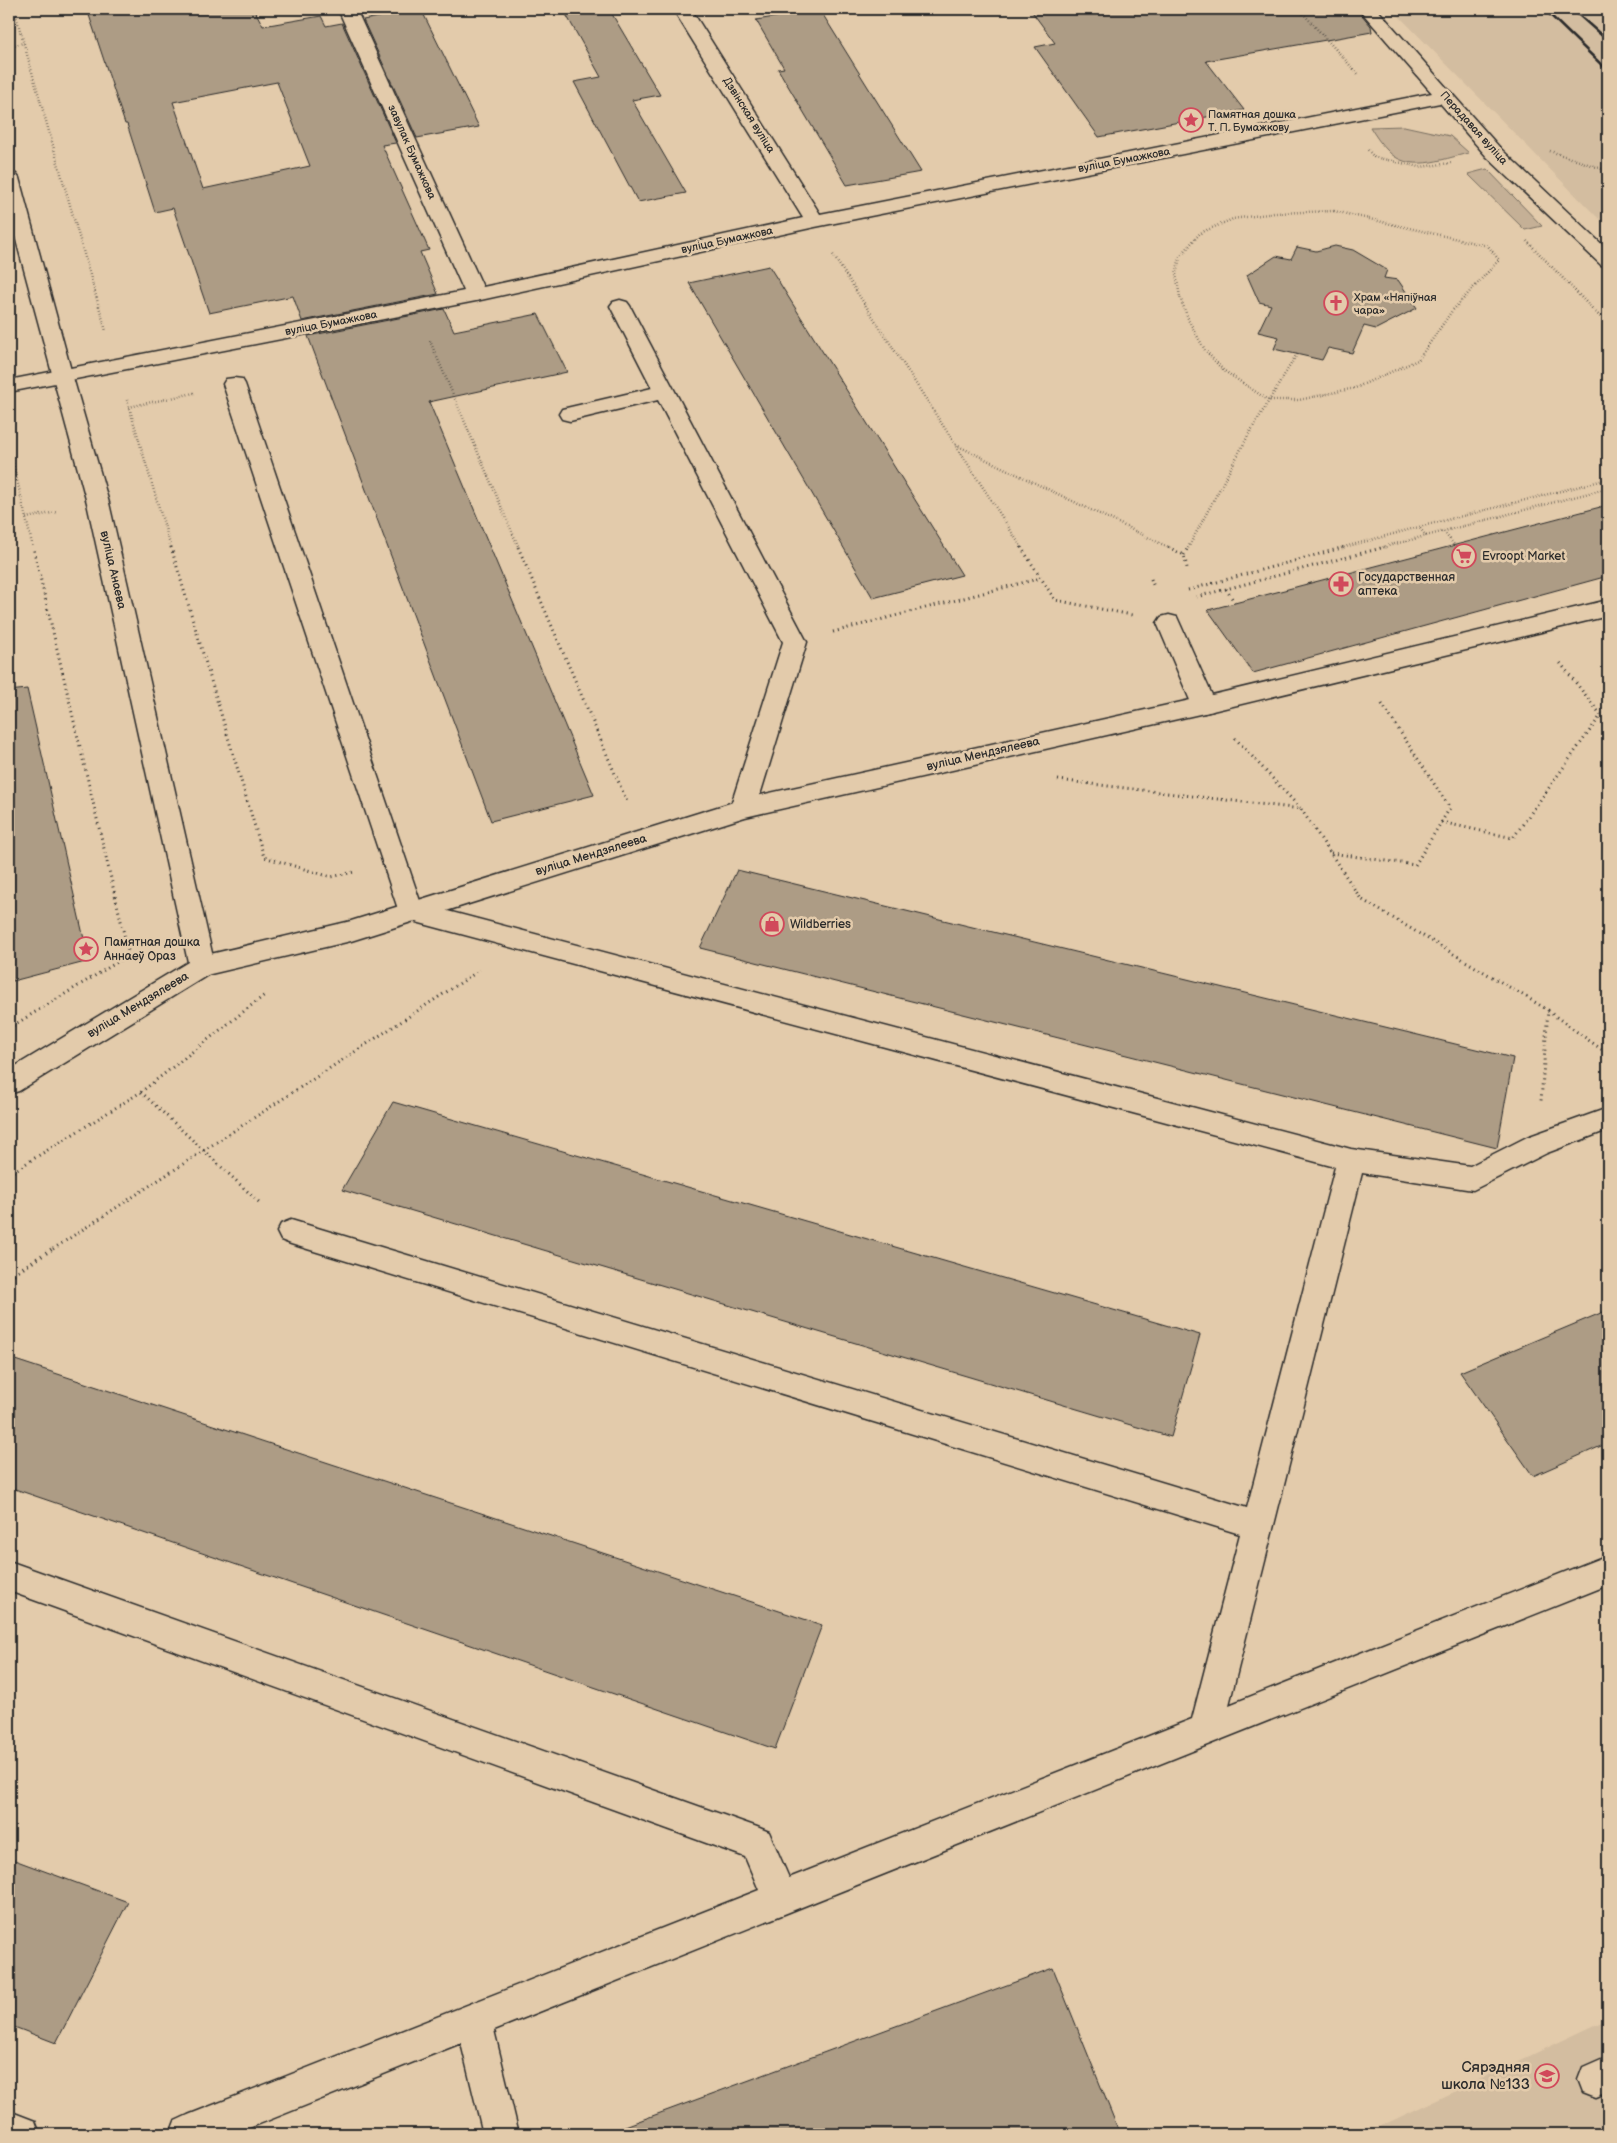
<svg xmlns="http://www.w3.org/2000/svg" width="1617" height="2143" viewBox="0 0 1617 2143" font-family="'Balsamiq Sans',sans-serif">
<style>
.built{fill:#d3bda0}
.green{fill:#c5b096;stroke:#786e60}
.building{fill:#ad9c85;stroke:#2b2b2b;fill-rule:evenodd}
.lines{fill:none;stroke-linecap:round;stroke-linejoin:round}
.lane-casing{stroke:#2b2b2b;stroke-width:3}
.street-casing{stroke:#2b2b2b;stroke-width:3}
.secondary-casing{stroke:#2b2b2b;stroke-width:3}
.path-far2{stroke:#2b2b2b;stroke-width:2.5;stroke-dasharray:0.5 2.5;stroke-linecap:butt}
.path-far1{stroke:#2b2b2b;stroke-width:3;stroke-dasharray:1 4;stroke-linecap:butt}
.path{stroke:#2b2b2b;stroke-width:4;stroke-dasharray:1 4.5;stroke-linecap:butt}
.lane{fill:#e3cbab;fill-rule:evenodd}
.street{fill:#e3cbab;fill-rule:evenodd}
.secondary{fill:#e3cbab;fill-rule:evenodd}
.rail{stroke:#2b2b2b;stroke-width:2.5}
.labels{text-anchor:middle;dominant-baseline:central;stroke-width:5;stroke-linejoin:round;paint-order:stroke}
.far-poi-label{font-size:11px;fill:#2b2b2b;stroke:#e3cbab;text-anchor:start}
.far-street-label{font-size:11px;fill:#2b2b2b;stroke:#e3cbab}
.poi-label{font-size:12px;fill:#2b2b2b;stroke:#e3cbab;text-anchor:start}
.street-label{font-size:12px;fill:#2b2b2b;stroke:#e3cbab}
.near-poi-label{font-size:15px;fill:#2b2b2b;stroke:#e3cbab;text-anchor:end}
</style>
<rect width="100%" height="100%" fill="#e3cbab"/>
<filter id="ink" filterUnits="userSpaceOnUse"><feTurbulence type="fractalNoise" baseFrequency=".02" numOctaves="2"/><feDisplacementMap in="SourceGraphic" scale="10" xChannelSelector="R" yChannelSelector="G"/><feConvolveMatrix kernelMatrix="1 2 1 2 8 2 1 2 1" color-interpolation-filters="sRGB"/></filter>
<g filter="url(#ink)">
<!-- built -->
<path class="built" d="M1392 9H1608V227L1594 214Z
M1608 2019V2134H1364Z"/>
<!-- green -->
<path class="green" d="M1404 126 1450 136 1469 153C1441 159 1409 174 1387 150 1380 143 1375 135 1370 127Z
M1487 169 1542 226 1525 230 1468 174Z"/>
<!-- building -->
<path class="building" d="M87 9H254L263 26 321 16 326 26 342 23 396 143 382 145 429 250 420 252 438 294 302 321 293 296 209 313 173 208 155 212 127 124H125ZM277 82 310 166 203 189 173 102Z
M421 9 479 127 417 138 363 20Z
M563 9H609L660 95 632 100 686 193 638 202 574 82 601 77Z
M1030 9H1357L1371 26 1372 32 1206 61 1244 110 1099 137 1035 47 1055 43Z
M820 10 886 116 921 172 847 185 778 69 784 68 756 20Z
M1335 246 1353 250 1387 270 1384 278 1398 280 1417 308 1376 329 1364 326 1352 353 1328 348 1322 360 1274 349 1279 337 1258 332 1271 305 1259 302 1247 275 1276 256 1291 259 1297 247 1316 251Z
M769 266 962 575 873 598 689 283Z
M444 309 454 331 538 314 567 372 429 402 594 795 491 821 308 336Z
M1608 505V576L1253 673 1208 610Z
M27 689 89 961 9 982V691Z
M737 870 1513 1058 1497 1148 700 948Z
M393 1102 1200 1335 1171 1437 342 1190Z
M1608 1310V1443L1533 1476 1460 1372Z
M9 1358 822 1625 775 1749 9 1487Z
M9 1858 128 1902 56 2043 9 2025Z
M1053 1968 1120 2134H617V2129Z"/>
<g class="lines">
<!-- lane casing -->
<g class="lane-casing">
<path id="lane" d="M620 300 627 302 630 306 807 642 756 808 752 814 743 817 734 814 730 808 783 642 658 400 570 421 562 419 559 414 562 409 652 388 610 306 613 302Z
M234 378 242 379 245 384 421 904 1351 1149 1470 1166 1527 1137 1608 1108V1130L1547 1153 1473 1190 1362 1173 1229 1705 1608 1555V1585L494 2030 519 2134H483L461 2043 234 2134H170L175 2121 188 2115 759 1890 745 1857 9 1591V1561L757 1827 769 1832 789 1878 1192 1719 1240 1534 291 1244 281 1240 277 1232 281 1224 291 1220 1247 1508 1335 1167 401 918 223 384 226 379Z
M1608 600V616L1204 713 1195 711 1192 705 1157 623 1161 617 1169 615 1177 617 1212 695Z
M1608 2056V2093L1596 2098 1583 2093 1578 2080 1583 2067Z
M9 2111 35 2121 40 2134H9Z"/>
</g>
<!-- street casing -->
<g class="street-casing">
<path id="street" d="M338 9H356L483 287 803 218 673 9H691L820 214 1432 93 1359 9H1377L1501 149 1608 250V267L1601 265 1487 157 1440 103 815 227 476 301 9 392V380L464 291Z
M1204 697 1213 699 1216 705 1213 711 745 817 351 941 202 976 193 973 189 966 193 959 202 956 351 921 743 799Z"/>
</g>
<!-- secondary casing -->
<g class="secondary-casing">
<path id="secondary" d="M9 172 16 174 19 178 72 374 109 503 215 966 211 973 19 1091 9 1094V1070L188 962 87 503 9 214Z"/>
</g>
<!-- path-far2 -->
<path class="path-far2" d="M14 9 106 331
M1299 9 1359 75
M9 46 24 43
M1368 150 1374 157 1420 167 1451 163
M1550 151 1608 171
M1334 211 1488 246 1499 260 1452 311 1418 360 1355 388 1299 400H1268L1223 370 1205 350 1189 321 1180 297 1176 274 1180 257 1200 233 1233 219 1274 213Z
M1527 241 1608 325
M833 255 1022 548
M430 341 519 548
M127 400 171 548
M129 407 194 393
M956 445 1170 548
M9 446 33 548
M26 518 57 512
M1444 532 1455 546
M1426 536 1419 527 1608 479
M1188 548 1249 434 1297 354
M1341 548 1419 527
M1380 548 1608 488"/>
<!-- path-far1 -->
<path class="path-far1" d="M171 547 264 857 331 877 354 872
M518 547 628 804
M1021 547 1055 600 1132 615
M1168 547 1184 555 1187 568
M1184 555 1188 547
M1151 579 1154 587
M1226 589 1235 603
M1188 590 1345 547
M1196 597 1385 547
M833 632 1041 578
M1235 738 1300 808
M1058 780 1301 809 1361 899 1548 1010 1541 1101
M1441 822 1513 838 1601 715 1558 660
M1331 853 1415 865 1450 808 1380 701
M1548 1011 1608 1054
M9 1028 129 955 33 547
M141 1092 261 1204
M9 1174 141 1092 266 994
M53 1249 480 970"/>
<!-- path -->
<path class="path" d="M9 1277 55 1247"/>
<!-- lane -->
<use href="#lane" class="lane"/>
<!-- street -->
<use href="#street" class="street"/>
<!-- secondary -->
<use href="#secondary" class="secondary"/>
<!-- rail -->
<path class="rail" d="M1544 9 1608 71
M1572 9 1608 41"/>
</g>
</g>
<!-- icons -->
<defs>
<g id="sight-ring" transform="scale(1.25)"><circle r="9.5" fill="#e3cbab" stroke="#d1495b" stroke-width="1.5"/><path d="M0-6L1.8-2.2L6-1.7L2.9 1.2L3.7 5.4L0 3.3L-3.7 5.4L-2.9 1.2L-6-1.7L-1.8-2.2Z" fill="#d1495b"/></g>
<g id="church-ring" transform="scale(1.25)"><circle r="9.5" fill="#e3cbab" stroke="#d1495b" stroke-width="1.5"/><path d="M-1.2-6h2.4v3.5h3.3v2.4h-3.3V6h-2.4V-.1h-3.3v-2.4h3.3Z" fill="#d1495b"/></g>
<g id="supermarket-ring" transform="scale(1.25)"><circle r="9.5" fill="#e3cbab" stroke="#d1495b" stroke-width="1.5"/><path d="M-6-5.5h2.5l.6 2H6L4.5 2H-2.5L-4.4-4H-6ZM-1.5 3.2a1.3 1.3 0 1 0 .1 0ZM3 3.2a1.3 1.3 0 1 0 .1 0Z" fill="#d1495b"/></g>
<g id="pharmacy-ring" transform="scale(1.25)"><circle r="9.5" fill="#e3cbab" stroke="#d1495b" stroke-width="1.5"/><path d="M-2-6h4v4h4v4h-4v4h-4v-4h-4v-4h4Z" fill="#d1495b"/></g>
<g id="shop-ring" transform="scale(1.25)"><circle r="9.5" fill="#e3cbab" stroke="#d1495b" stroke-width="1.5"/><path d="M-5-2.5h2.3a2.7 3.5 0 0 1 5.4 0H5L5.5 6h-11ZM-1.5-2.5h3a1.5 2.3 0 0 0-3 0Z" fill="#d1495b"/></g>
<g id="school-ring" transform="scale(1.25)"><circle r="9.5" fill="#e3cbab" stroke="#d1495b" stroke-width="1.5"/><path d="M0-5L7-2L0 1L-7-2ZM-4 1L0 2.5L4 1V4Q0 6-4 4Z" fill="#d1495b"/></g>
</defs>
<g fill-rule="evenodd">
<use href="#sight-ring" x="1191" y="120"/>
<use href="#church-ring" x="1336" y="303"/>
<use href="#supermarket-ring" x="1464" y="556"/>
<use href="#pharmacy-ring" x="1341" y="584"/>
<use href="#shop-ring" x="772" y="924"/>
<use href="#sight-ring" x="86" y="949"/>
<use href="#school-ring" x="1547" y="2076"/>
</g>
<g class="labels">
<!-- far-poi labels -->
<g class="far-poi-label">
<text x="1208" y="114">Памятная дошка<tspan x="1208" dy="13">Т. П. Бумажкову</tspan></text>
<text x="1354" y="297">Храм «Няпіўная<tspan x="1354" dy="13">чара»</tspan></text>
</g>
<!-- far-street labels -->
<g class="far-street-label">
<text transform="translate(749 115) rotate(58)">Дзвінская вуліца</text>
<text transform="translate(1474 128) rotate(48)">Перадавая вуліца</text>
<text transform="translate(412 152) rotate(66)">завулак Бумажкова</text>
<text transform="translate(1124 160) rotate(-11)">вуліца Бумажкова</text>
<text transform="translate(727 240) rotate(-12)">вуліца Бумажкова</text>
<text transform="translate(331 323) rotate(-11)">вуліца Бумажкова</text>
</g>
<!-- poi labels -->
<g class="poi-label">
<text x="1482" y="556">Evroopt Market</text>
<text x="1358" y="577">Государственная<tspan x="1358" dy="14">аптека</tspan></text>
<text x="790" y="924">Wildberries</text>
<text x="104" y="942">Памятная дошка<tspan x="104" dy="14">Аннаеў Ораз</tspan></text>
</g>
<!-- street labels -->
<g class="street-label">
<text transform="translate(113 570) rotate(77)">вуліца Анаева</text>
<text transform="translate(983 754) rotate(-13)">вуліца Мендзялеева</text>
<text transform="translate(591 855) rotate(-17)">вуліца Мендзялеева</text>
<text transform="translate(138 1005) rotate(-31)">вуліца Мендзялеева</text>
</g>
<!-- near-poi labels -->
<g class="near-poi-label">
<text x="1530" y="2067">Сярэдняя<tspan x="1530" dy="17">школа №133</tspan></text>
</g>
</g>
<!-- margin -->
<rect width="1617" height="2143" fill="none" stroke="#e3cbab" stroke-width="30"/>
<rect x="15" y="15" width="1587" height="2113" fill="none" stroke="#2b2b2b" stroke-width="2" filter="url(#ink)"/>
</svg>
